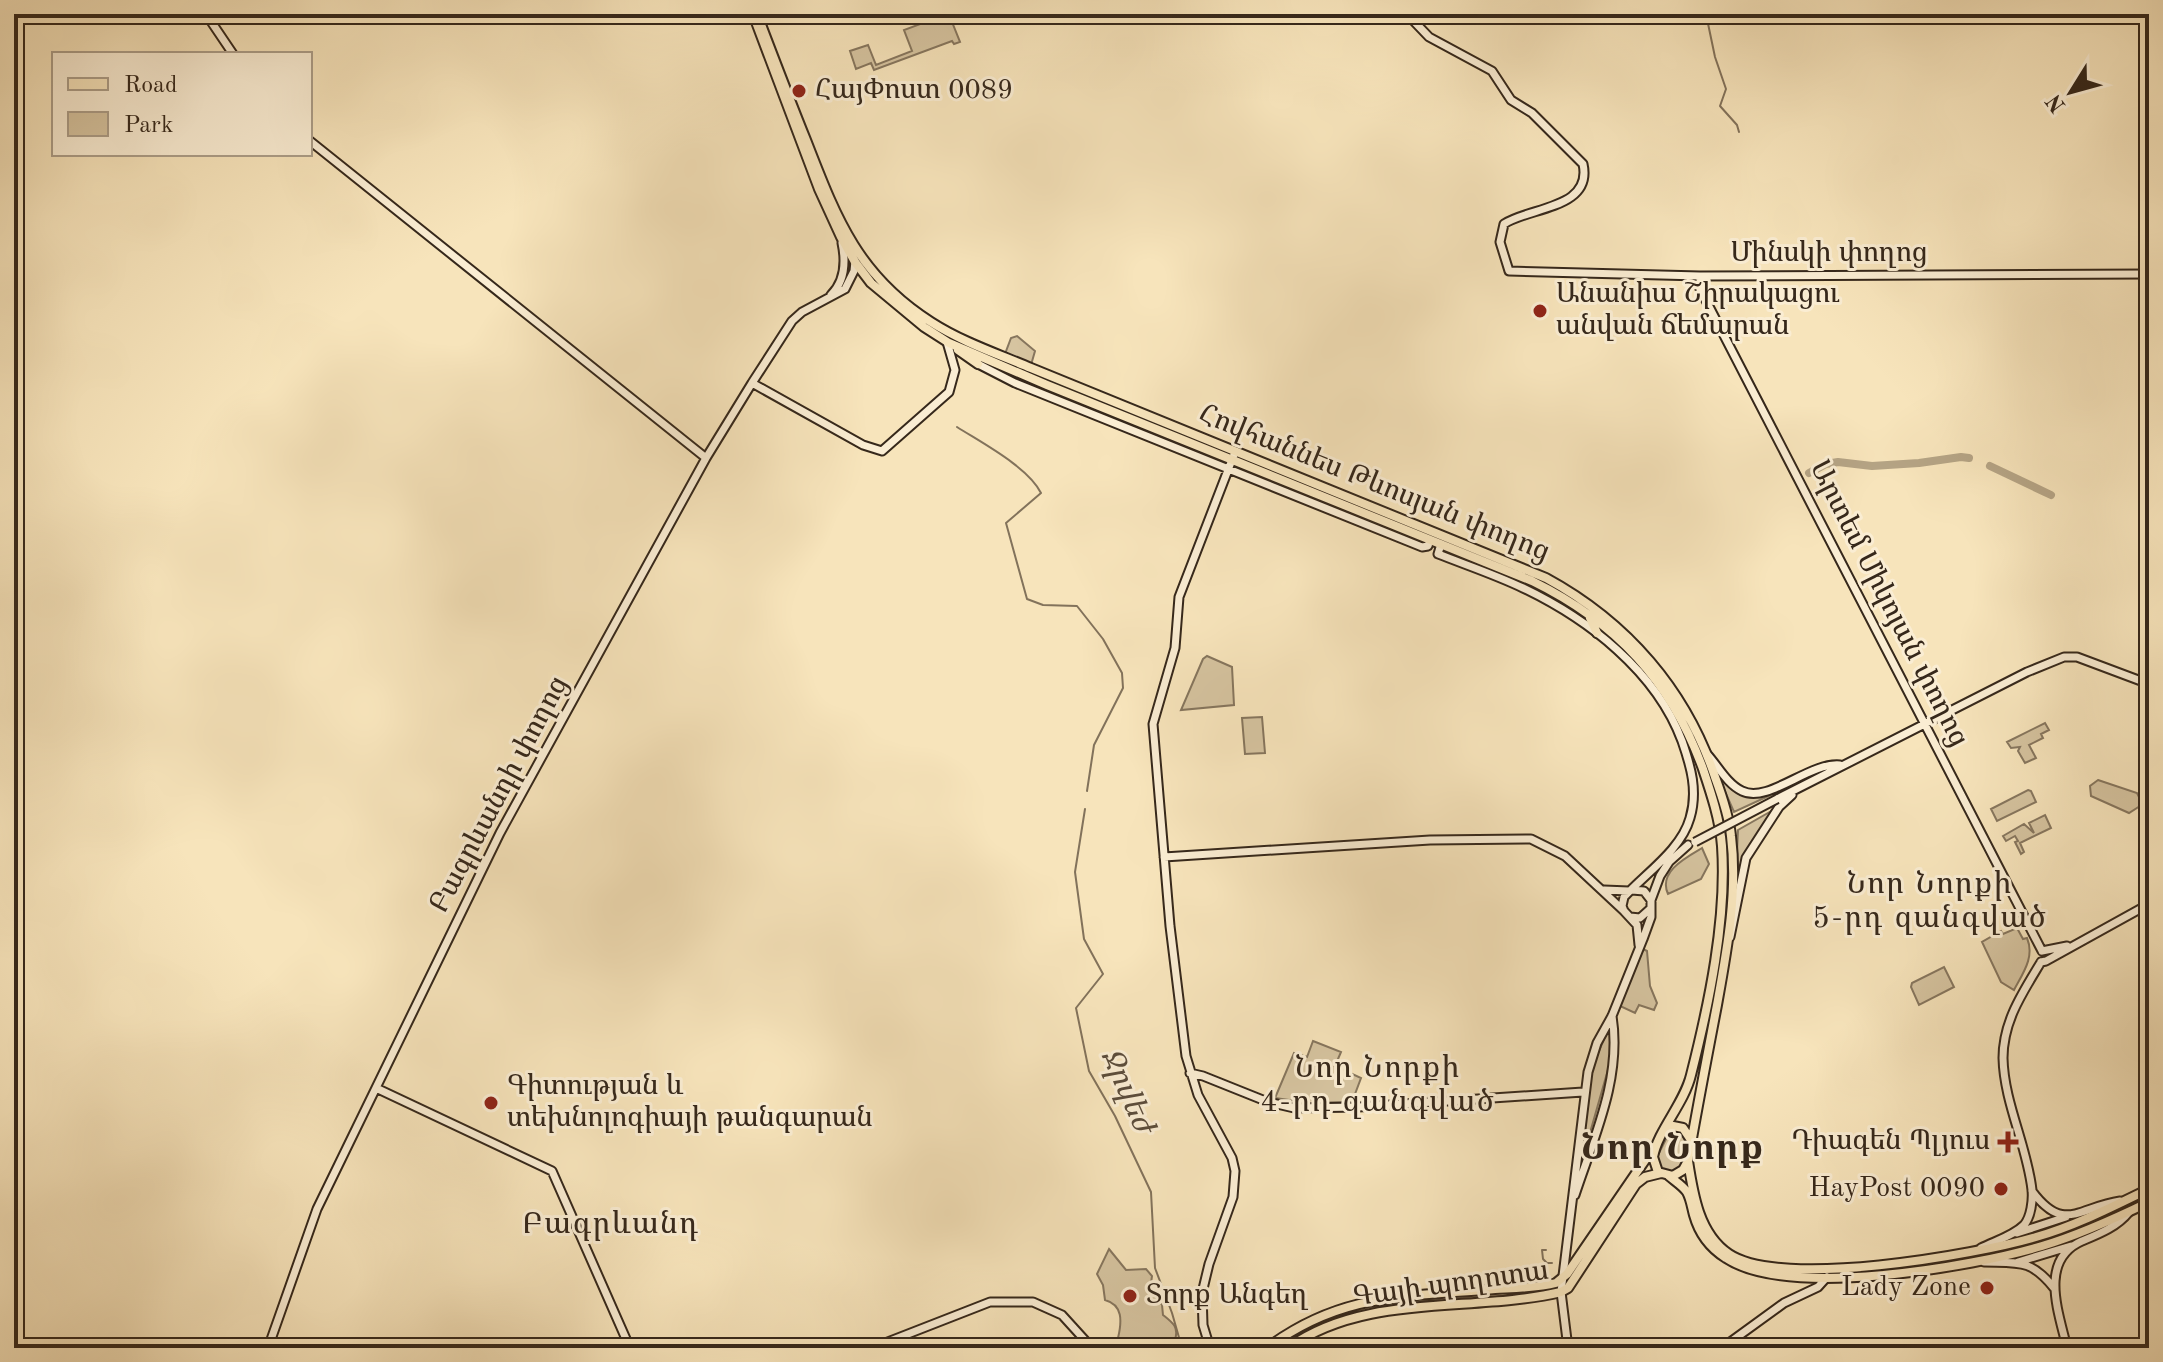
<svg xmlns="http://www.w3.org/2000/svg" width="2163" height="1362" viewBox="0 0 2163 1362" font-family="'Old Standard TT','Noto Serif Armenian',serif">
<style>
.green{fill:#d6c4a0;stroke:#86765e;stroke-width:2}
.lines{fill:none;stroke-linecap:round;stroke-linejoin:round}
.stream{stroke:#82725b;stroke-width:2}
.river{stroke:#b5a485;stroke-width:8}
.secondary-casing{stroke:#36281b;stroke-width:11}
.primary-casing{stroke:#36281b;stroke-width:12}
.secondary{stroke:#faedd3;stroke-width:7}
.primary{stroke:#f7e4bb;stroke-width:8}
.secondary-bridge-casing{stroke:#36281b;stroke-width:11;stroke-linecap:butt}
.secondary-bridge{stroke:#faedd3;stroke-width:7}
.poi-dot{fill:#8f2418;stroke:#faedd3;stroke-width:3}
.labels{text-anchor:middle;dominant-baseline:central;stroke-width:6;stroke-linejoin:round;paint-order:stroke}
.poi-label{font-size:28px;fill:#36281b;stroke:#faedd3;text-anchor:start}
.street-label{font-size:28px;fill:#36281b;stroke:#faedd3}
.neighbourhood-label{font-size:30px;letter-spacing:2px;fill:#36281b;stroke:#faedd3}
.water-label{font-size:30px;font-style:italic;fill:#5c4d3b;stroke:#faedd3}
.district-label{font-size:36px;font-weight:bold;letter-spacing:2px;fill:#36281b;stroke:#faedd3}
</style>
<rect width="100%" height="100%" fill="#f7e4bb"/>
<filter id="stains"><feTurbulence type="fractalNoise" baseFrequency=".0025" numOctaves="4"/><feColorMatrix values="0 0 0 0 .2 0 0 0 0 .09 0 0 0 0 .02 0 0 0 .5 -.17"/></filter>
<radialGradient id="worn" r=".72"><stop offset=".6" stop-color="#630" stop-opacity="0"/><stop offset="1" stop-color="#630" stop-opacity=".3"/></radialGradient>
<!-- green -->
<path class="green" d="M947 14 950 17 960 42 954 44 952 41 874 70 871 63 856 69 850 51 868 45 876 65 912 51 904 30Z
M1017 336 1035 351 1031 365 1005 354 1011 338Z
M1013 379 1037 384 1103 410 1216 457 1200 456Z
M1207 656 1232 667 1234 705 1181 710 1203 659Z
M1262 717 1265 753 1245 754 1242 718Z
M2045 723 2049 730 2041 734 2043 738 2029 745 2036 758 2025 763 2018 751 2020 747 2011 748 2007 742Z
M1716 771C1738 801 1743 797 1773 794L1734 812Z
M2098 780 2137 793 2141 801 2140 806 2129 813 2091 796 2090 786Z
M2028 790 2031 791 2036 802 1997 821 1991 809Z
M1775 809 1742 863 1734 917 1738 830Z
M2045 815 2051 828 2020 843 2024 852 2021 854 2015 842 2018 841 2015 836 2006 841 2003 836 2024 824 2034 833 2029 823Z
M1702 848 1709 864 1701 879 1668 894C1658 872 1685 858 1702 848Z
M2017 928 2023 939 2027 938C2035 957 2023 973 2014 990L2001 982 1982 942 2001 931 2003 934Z
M1643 949 1647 951 1650 986 1657 1003 1654 1010 1639 1005 1635 1013 1620 1006Z
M1944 967 1954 987 1919 1005 1911 987 1912 983Z
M1610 1025 1611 1059 1580 1168 1587 1095 1593 1065Z
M1313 1041 1341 1052 1335 1066 1361 1078 1352 1102 1310 1103 1275 1098 1294 1053 1307 1057Z
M1678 1131C1690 1140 1684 1152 1682 1164 1676 1173 1670 1173 1661 1168L1657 1157 1668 1135Z
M1109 1249 1126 1270 1146 1269 1152 1276 1150 1290 1162 1305 1163 1315C1173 1323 1179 1327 1175 1340L1179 1343 1176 1347 1128 1348 1118 1338C1122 1321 1123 1305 1105 1300L1103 1285 1097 1274Z
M1531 1290V1293L1389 1308 1282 1348H1274C1340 1290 1448 1296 1531 1290Z"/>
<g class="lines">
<!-- stream -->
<path class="stream" d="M1706 14 1715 57 1726 89 1720 106 1737 125 1739 132
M957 427C982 443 1028 467 1041 493L1006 523 1027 599 1043 605 1077 606 1103 639 1122 673 1123 688 1094 745 1087 791
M1085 809 1075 872 1084 939 1103 974 1076 1008 1089 1071 1115 1116 1151 1192 1155 1268 1172 1313 1182 1348
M1546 1250H1542L1543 1259 1547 1263H1552"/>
<!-- river -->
<path class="river" d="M1990 466 2051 495
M1809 473 1826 464 1838 462 1872 466 1919 463 1961 457 1969 458"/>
<!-- secondary casing -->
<g class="secondary-casing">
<path id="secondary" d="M206 14 233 54
M1407 14 1429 37 1492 71 1511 100 1532 113 1583 164C1593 209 1529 207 1504 224L1500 242 1509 271 1700 276 2149 274
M310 141 706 458
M1700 276V289L2042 951
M831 295C845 281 846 262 842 243
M978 364 1015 383 1422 547 1428 546 1430 540
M752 383 863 445 882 451 949 392 955 370 947 342
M1441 544 1438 554C1466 565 1496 575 1523 588 1588 619 1656 671 1682 741 1691 767 1698 791 1690 818 1681 850 1646 873 1624 897L1622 906 1624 911
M1707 754C1718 766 1727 784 1742 791 1768 804 1809 762 1840 765
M1777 799 2027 672 2064 657H2077L2149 684
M1164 857 1430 840 1531 839 1565 856 1624 911 1637 925 1639 945
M1604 890 1629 891
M1632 890 1644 891 1651 900
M1630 917 1640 918 1650 909
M1730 937 1746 858 1779 807 1792 795
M2042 951 2067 946
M2041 962 2046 961 2149 904
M1190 1073 1203 1076 1268 1102 1294 1108 1359 1107 1583 1092
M376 1088 552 1171 630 1348
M2032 1191C2064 1234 2079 1207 2120 1201
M1575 1195C1594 1137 1622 1078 1612 1016
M2017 1233 2066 1217
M1981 1248C1995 1241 2013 1236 2024 1225 2031 1217 2033 1200 2032 1190 2027 1145 2004 1103 2003 1058 2003 1021 2023 992 2041 962
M1984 1262C2019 1263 2031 1259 2054 1288
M2018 1262 2071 1246
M268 1348 317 1209 500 833 706 458 752 383 792 321 802 312 845 289 854 271 855 261
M872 1348 990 1302H1033L1062 1315 1092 1348
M1210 1348 1203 1325 1202 1293 1209 1264 1233 1197 1235 1171 1232 1158 1198 1095 1186 1056 1170 926 1153 724 1175 648 1179 597 1235 452
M1568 1348 1561 1292 1588 1072 1597 1043 1612 1016 1643 939 1651 917V900L1660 876 1669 862 1688 845
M1722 1348 1784 1303 1818 1287 1827 1277
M2067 1348C2059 1313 2038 1260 2082 1241 2099 1234 2117 1227 2129 1212"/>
</g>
<!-- primary casing -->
<g class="primary-casing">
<path id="primary" d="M753 14 819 189 841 237 855 262 871 283 924 327 949 343 1047 385 1532 581C1616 622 1671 681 1703 769 1711 793 1720 820 1722 846 1727 919 1709 1004 1691 1075 1684 1104 1658 1130 1653 1157L1658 1172 1673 1176 1683 1170 1688 1161C1697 1109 1707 1057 1717 1005 1727 950 1738 892 1731 836 1729 816 1722 796 1715 777 1686 690 1627 622 1546 578L1031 368C998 354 962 342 931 322 857 275 836 217 806 140 789 98 773 56 757 14
M958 350 978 364
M1590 618 1597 633
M1665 1131 1673 1126 1683 1128 1691 1140
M1688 1161C1693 1194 1699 1234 1729 1254 1781 1289 1975 1255 2036 1237 2075 1226 2112 1207 2149 1189
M1669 1176C1675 1181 1683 1186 1687 1192 1691 1199 1692 1208 1694 1215 1699 1233 1710 1248 1726 1258 1788 1299 1972 1267 2042 1246 2079 1235 2114 1219 2149 1202
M1267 1348C1342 1292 1407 1297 1495 1289 1515 1288 1537 1288 1556 1283L1567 1274 1654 1147
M1288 1348C1366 1292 1473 1313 1561 1292L1568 1288 1636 1184 1645 1177 1661 1173"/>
</g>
<!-- secondary -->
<use href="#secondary" class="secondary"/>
<!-- primary -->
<use href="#primary" class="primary"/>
<!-- secondary-bridge casing -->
<g class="secondary-bridge-casing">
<path id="secondary-bridge" d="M1695 842 1777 799"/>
</g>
<!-- secondary-bridge -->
<use href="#secondary-bridge" class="secondary-bridge"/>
</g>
<!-- markers -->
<g class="poi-dot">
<circle cx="799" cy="91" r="8"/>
<circle cx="1540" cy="311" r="8"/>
<circle cx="491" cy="1103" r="8"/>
<path d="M2004 1130h8v8h8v8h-8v8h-8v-8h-8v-8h8z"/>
<circle cx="2001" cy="1189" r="8"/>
<circle cx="1987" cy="1288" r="8"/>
<circle cx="1130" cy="1296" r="8"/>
</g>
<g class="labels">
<!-- poi labels -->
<g class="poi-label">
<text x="815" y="91">ՀայՓոստ 0089</text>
<text x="1556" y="295">Անանիա Շիրակացու<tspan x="1556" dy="32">անվան ճեմարան</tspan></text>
<text x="507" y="1087">Գիտության և<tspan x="507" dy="32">տեխնոլոգիայի թանգարան</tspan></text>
<text x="1990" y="1142" text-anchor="end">Դիագեն Պլյուս</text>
<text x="1985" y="1189" text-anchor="end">HayPost 0090</text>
<text x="1971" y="1288" text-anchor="end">Lady Zone</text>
<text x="1146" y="1296">Տորք Անգեղ</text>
</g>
<!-- street labels -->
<g class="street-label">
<text x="1829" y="254">Մինսկի փողոց</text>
<text transform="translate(1374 484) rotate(22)">Հովհաննես Թևոսյան փողոց</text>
<text transform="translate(1888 604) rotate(63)">Արտեմ Միկոյան փողոց</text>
<text transform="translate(500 795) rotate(-62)">Բագրևանդի փողոց</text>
<text transform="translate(1451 1285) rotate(-8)">Գայի պողոտա</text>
</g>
<!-- neighbourhood labels -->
<g class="neighbourhood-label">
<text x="1930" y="885">Նոր Նորքի<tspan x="1930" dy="34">5-րդ զանգված</tspan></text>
<text x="1378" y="1069">Նոր Նորքի<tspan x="1378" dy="34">4-րդ զանգված</tspan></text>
<text x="611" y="1225">Բագրևանդ</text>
</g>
<!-- water labels -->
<g class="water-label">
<text transform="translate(1126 1091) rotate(66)">Ջրվեժ</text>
</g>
<!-- district labels -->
<g class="district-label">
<text x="1673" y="1150">Նոր Նորք</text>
</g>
</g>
<!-- margin -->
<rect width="2163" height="1362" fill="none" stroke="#f7e4bb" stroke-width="48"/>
<rect x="16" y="16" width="2131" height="1330" fill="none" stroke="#36281b" stroke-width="4"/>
<rect x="24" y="24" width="2115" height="1314" fill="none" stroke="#36281b" stroke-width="2"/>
<!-- legend -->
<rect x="52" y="52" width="260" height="104" fill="#faedd3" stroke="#ac9e89" stroke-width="2"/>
<rect x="68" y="78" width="40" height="12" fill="#f7e4bb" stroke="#ac9e89" stroke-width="2"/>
<text x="124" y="92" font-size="24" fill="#36281b">Road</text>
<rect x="68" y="112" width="40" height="24" fill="#d6c4a0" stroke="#ac9e89" stroke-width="2"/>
<text x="124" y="132" font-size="24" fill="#36281b">Park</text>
<!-- north arrow -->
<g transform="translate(2071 92) rotate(233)" stroke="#faedd3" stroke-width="6" paint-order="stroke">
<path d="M0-6L14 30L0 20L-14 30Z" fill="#36281b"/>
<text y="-12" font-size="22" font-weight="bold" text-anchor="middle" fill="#36281b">N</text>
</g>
<rect width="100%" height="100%" filter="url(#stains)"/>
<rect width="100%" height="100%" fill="url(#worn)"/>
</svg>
